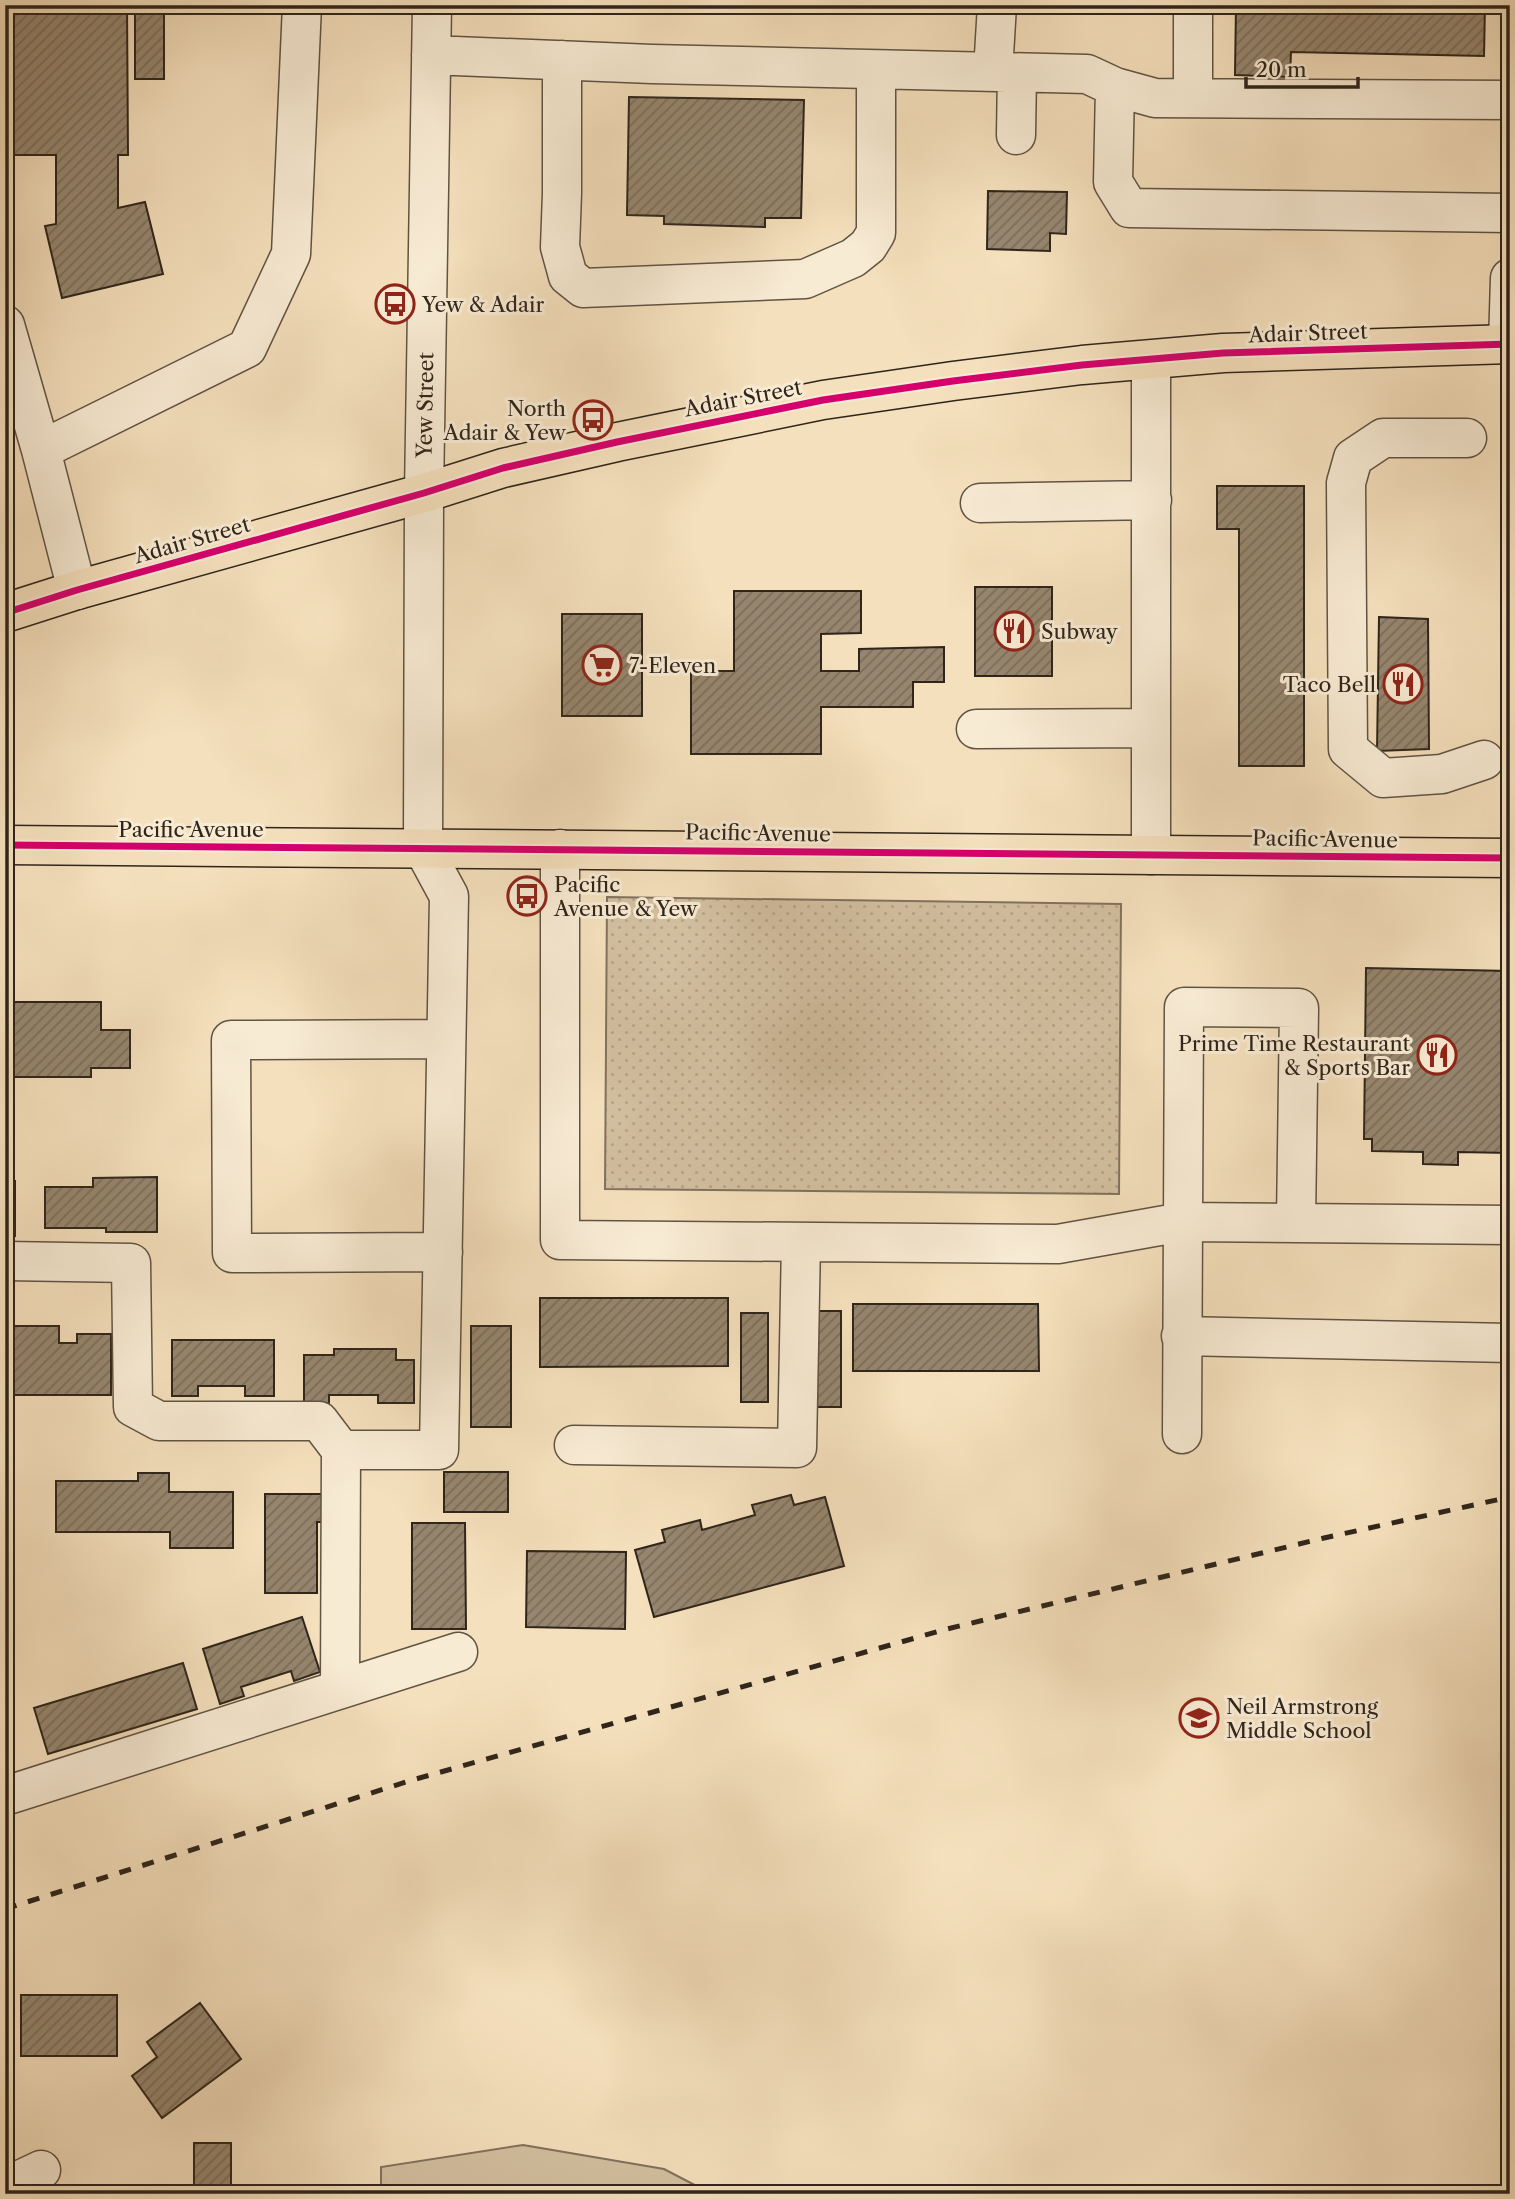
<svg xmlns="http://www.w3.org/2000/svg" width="1515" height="2199" viewBox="0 0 1515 2199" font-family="'Libre Caslon Text',serif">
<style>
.grass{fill:url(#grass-dots);stroke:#81725e;stroke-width:2}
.park{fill:#d3c0a1;stroke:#81725e;stroke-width:2}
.building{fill:url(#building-hatch);stroke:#2f251a;stroke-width:2}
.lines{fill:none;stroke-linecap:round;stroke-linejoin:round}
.minor-casing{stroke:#605443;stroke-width:41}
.highway-casing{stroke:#2f251a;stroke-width:41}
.minor{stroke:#f8ebd4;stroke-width:38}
.highway{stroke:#f5e0bd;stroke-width:38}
.rail{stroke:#2f251a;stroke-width:5;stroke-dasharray:12 12;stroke-linecap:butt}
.cycleway-casing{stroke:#f8ebd4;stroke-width:11}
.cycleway{stroke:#d6006c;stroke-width:7}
.labels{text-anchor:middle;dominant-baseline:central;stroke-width:6;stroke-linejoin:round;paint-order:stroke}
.poi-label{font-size:21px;fill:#2f251a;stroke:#f8ebd4;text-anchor:start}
.street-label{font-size:21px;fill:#2f251a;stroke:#f8ebd4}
</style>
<defs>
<pattern id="grass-dots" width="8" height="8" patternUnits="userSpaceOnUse" patternTransform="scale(1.75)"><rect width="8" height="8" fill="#d3c0a1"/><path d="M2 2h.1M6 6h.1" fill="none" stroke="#b5a58a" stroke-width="1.8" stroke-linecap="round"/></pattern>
<pattern id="building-hatch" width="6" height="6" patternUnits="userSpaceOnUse" patternTransform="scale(1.75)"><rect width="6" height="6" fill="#96866f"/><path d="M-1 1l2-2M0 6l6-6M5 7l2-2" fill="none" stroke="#7b6d5a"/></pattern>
</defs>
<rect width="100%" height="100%" fill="#f5e0bd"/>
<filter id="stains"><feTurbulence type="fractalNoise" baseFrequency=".00286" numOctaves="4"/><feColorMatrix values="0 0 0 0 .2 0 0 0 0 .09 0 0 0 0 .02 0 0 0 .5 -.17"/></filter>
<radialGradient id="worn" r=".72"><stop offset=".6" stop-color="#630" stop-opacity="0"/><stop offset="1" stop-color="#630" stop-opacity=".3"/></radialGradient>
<!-- grass -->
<path class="grass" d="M607 897 1121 904 1119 1194 605 1189Z"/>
<!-- park -->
<path class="park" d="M523 2145 664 2169 712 2194H381V2167Z"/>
<!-- building -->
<path class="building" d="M5 5H127L128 155H118V208L145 202 163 274 62 298 45 226 56 224V155H5Z
M135 5H164V79H135Z
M1236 5H1485L1484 56 1291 52 1290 77 1235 75Z
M629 97 804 100 801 218H765V227L664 224V216L627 215Z
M988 191 1067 192 1066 234 1050 233V251L987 249Z
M1217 486H1304V766H1239V529H1217Z
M975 587H1052V676H975Z
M734 591H861V633L821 634V671H859V649L944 647V682H913V707H821V754H691V671H734Z
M562 614H642V716H562Z
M1379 617 1428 619 1429 749 1377 751Z
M1366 968 1510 971V1153L1458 1152V1165L1423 1164V1152L1372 1151V1139H1364Z
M5 1002H101V1030H130V1068H91V1077H11V1058H5Z
M157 1177V1232H106V1228H45V1187H93V1178Z
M5 1181H15V1236H5Z
M540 1298H728V1366L540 1367Z
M853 1304H1038L1039 1371H853Z
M812 1311H841V1407H812Z
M741 1313H768V1402H741Z
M12 1326H59V1343H77V1334H111V1395H5V1344H12Z
M471 1326H511V1427H471Z
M172 1340H274V1396H245V1386H198V1396H172Z
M334 1349H396V1360H414V1403H378V1395H329V1403H304V1355H334Z
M444 1472H508V1512H444Z
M138 1473H169V1492H233V1548H170V1532H56V1481H138Z
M265 1494H323V1522H317V1593H265Z
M791 1495 794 1505 825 1497 844 1566 654 1617 635 1550 665 1542 662 1530 700 1520 702 1530 755 1515 752 1505Z
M412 1523H465L466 1629H412Z
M527 1551 626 1552 625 1629 526 1627Z
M302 1617 320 1672 294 1681 291 1671 241 1687 244 1696 220 1704 203 1649Z
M183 1663 197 1709 48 1754 34 1708Z
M21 1995H117V2056H21Z
M200 2003 241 2059 162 2118 132 2076 157 2057 147 2042Z
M194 2143H231V2194H180L194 2192Z"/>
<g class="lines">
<!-- minor casing -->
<g class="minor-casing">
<path id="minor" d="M431 55 652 64 1087 74 1115 87 1155 98 1510 100
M562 60V193L560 247 568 276 583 288 805 279 853 258 868 246 876 233V70
M993 72 997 5
M1115 87 1113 182 1129 208 1510 213
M1193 98V5
M1016 135 1017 73
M5 325 41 450 77 590
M1508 344 1510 278
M1467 438H1383L1353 458 1346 483 1348 749 1383 778 1442 774 1484 760
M41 450 247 348 291 254 302 5
M980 503 1152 500
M976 729 1151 728
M560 849V1240L1058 1244 1182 1222 1510 1225
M1151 855V360
M443 1252 232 1253 231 1040 446 1039
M5 1261 131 1263 133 1407 159 1421H319L341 1450H439L449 896 423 848 424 493 432 5
M1181 1336 1510 1343
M1182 1434 1184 1007 1299 1008 1296 1223
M574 1445 797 1448 801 1242
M340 1689 341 1450
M5 1796 458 1652
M5 2187 41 2170"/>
</g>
<!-- highway casing -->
<g class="highway-casing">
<path id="highway" d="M5 613 77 590 424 493 503 468 617 442 823 400 953 381 1082 365 1223 353 1510 344
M5 845 1510 858"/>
</g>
<!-- minor -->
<use href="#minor" class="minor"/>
<!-- highway -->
<use href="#highway" class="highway"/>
<!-- rail -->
<path class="rail" d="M5 1909 409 1781 947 1629 1324 1538 1510 1497"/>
<!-- cycleway casing -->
<g class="cycleway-casing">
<path id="cycleway" d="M5 613 77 590 424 493 503 468 617 442 823 400 953 381 1082 365 1223 353 1510 344
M5 845 1510 858"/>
</g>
<!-- cycleway -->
<use href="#cycleway" class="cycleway"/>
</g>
<!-- icons -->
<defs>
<g id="bus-ring" transform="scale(2.0125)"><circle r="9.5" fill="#f8ebd4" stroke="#8f2418" stroke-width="1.5"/><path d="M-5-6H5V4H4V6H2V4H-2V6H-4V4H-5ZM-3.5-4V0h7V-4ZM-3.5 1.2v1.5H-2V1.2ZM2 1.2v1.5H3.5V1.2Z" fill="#8f2418"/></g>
<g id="restaurant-ring" transform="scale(2.0125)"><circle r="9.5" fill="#f8ebd4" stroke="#8f2418" stroke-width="1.5"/><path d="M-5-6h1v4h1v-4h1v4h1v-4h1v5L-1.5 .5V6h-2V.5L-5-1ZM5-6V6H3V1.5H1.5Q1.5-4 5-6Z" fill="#8f2418"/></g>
<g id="supermarket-ring" transform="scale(2.0125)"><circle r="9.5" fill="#f8ebd4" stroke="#8f2418" stroke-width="1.5"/><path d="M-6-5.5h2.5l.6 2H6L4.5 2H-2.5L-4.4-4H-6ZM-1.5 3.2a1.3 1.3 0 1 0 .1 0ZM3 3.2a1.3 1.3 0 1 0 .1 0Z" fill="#8f2418"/></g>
<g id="school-ring" transform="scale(2.0125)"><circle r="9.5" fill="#f8ebd4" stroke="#8f2418" stroke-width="1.5"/><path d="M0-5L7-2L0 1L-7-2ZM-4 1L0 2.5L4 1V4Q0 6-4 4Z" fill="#8f2418"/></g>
</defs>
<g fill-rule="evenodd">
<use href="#bus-ring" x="395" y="304"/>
<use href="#bus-ring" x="593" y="420"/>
<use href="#restaurant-ring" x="1014" y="631"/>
<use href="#supermarket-ring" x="602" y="665"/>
<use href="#restaurant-ring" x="1403" y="684"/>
<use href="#bus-ring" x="527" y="896"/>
<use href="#restaurant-ring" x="1437" y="1055"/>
<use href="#school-ring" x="1199" y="1718"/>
</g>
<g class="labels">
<!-- poi labels -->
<g class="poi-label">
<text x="422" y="304">Yew &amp; Adair</text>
<text x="566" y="408" text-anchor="end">North<tspan x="566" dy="24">Adair &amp; Yew</tspan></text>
<text x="1041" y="631">Subway</text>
<text x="629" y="665">7-Eleven</text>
<text x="1376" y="684" text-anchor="end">Taco Bell</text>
<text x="554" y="884">Pacific<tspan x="554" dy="24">Avenue &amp; Yew</tspan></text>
<text x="1410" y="1043" text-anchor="end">Prime Time Restaurant<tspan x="1410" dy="24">&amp; Sports Bar</tspan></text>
<text x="1226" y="1706">Neil Armstrong<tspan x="1226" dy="24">Middle School</tspan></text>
</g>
<!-- street labels -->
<g class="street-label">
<text transform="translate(1308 333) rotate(-2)">Adair Street</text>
<text transform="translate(743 398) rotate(-11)">Adair Street</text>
<text transform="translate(425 405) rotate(-89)">Yew Street</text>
<text transform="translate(192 540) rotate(-16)">Adair Street</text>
<text x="191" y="829">Pacific Avenue</text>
<text transform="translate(758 833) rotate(1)">Pacific Avenue</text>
<text transform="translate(1325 839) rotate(1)">Pacific Avenue</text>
</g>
</g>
<!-- margin -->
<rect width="1515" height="2199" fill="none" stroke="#f5e0bd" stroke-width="28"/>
<rect x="7" y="7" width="1501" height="2185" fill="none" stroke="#2f251a" stroke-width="3.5"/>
<rect x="14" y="14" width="1487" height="2171" fill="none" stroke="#2f251a" stroke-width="2"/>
<!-- scale -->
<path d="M1246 77v10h112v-10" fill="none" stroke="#2f251a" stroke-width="3.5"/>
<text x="1256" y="77" font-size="21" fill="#2f251a" stroke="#f8ebd4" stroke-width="5" paint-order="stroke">20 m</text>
<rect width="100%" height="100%" filter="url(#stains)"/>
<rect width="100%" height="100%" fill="url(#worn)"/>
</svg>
